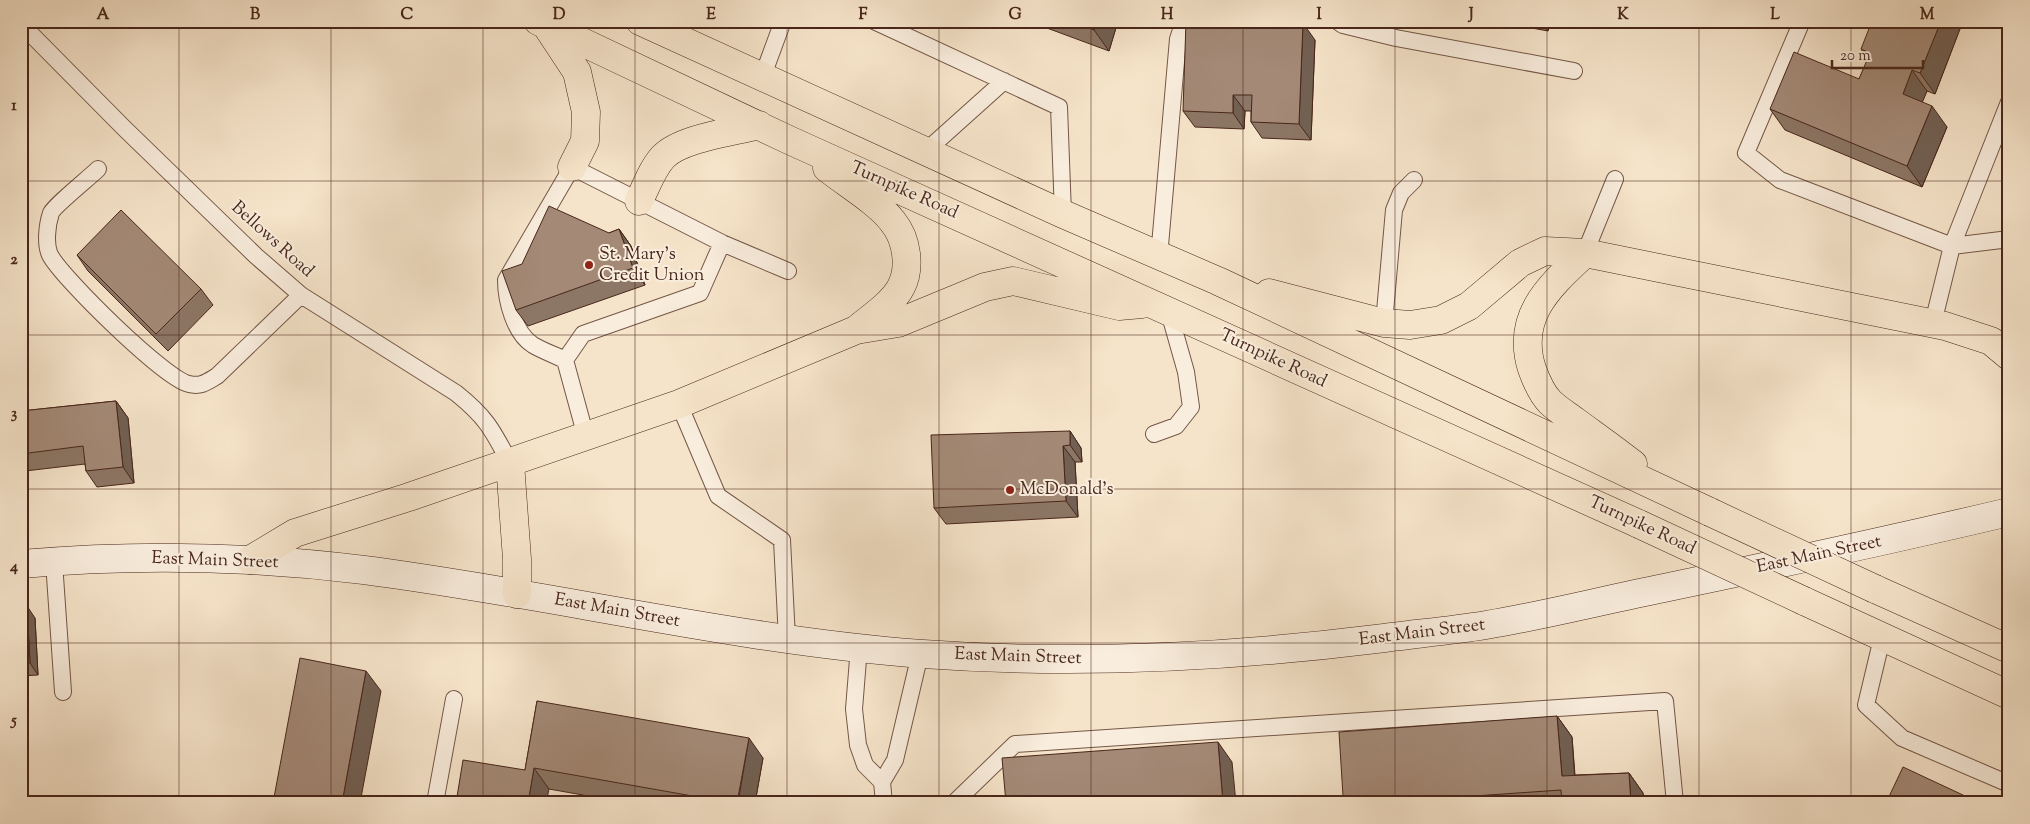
<svg xmlns="http://www.w3.org/2000/svg" width="2030" height="824" viewBox="0 0 2030 824" font-family="'Sorts Mill Goudy',serif">
<style>
.lines{fill:none;stroke-linecap:round;stroke-linejoin:round}
.lane-casing{stroke:#745646;stroke-width:18}
.secondary-casing{stroke:#49261a;stroke-width:29}
.highway-casing{stroke:#49261a;stroke-width:29}
.lane{stroke:#f9eddd;stroke-width:16}
.secondary{stroke:#f9eddd;stroke-width:28}
.highway{stroke:#f6e4ca;stroke-width:28}
.highway-bridge-casing{stroke:#49261a;stroke-width:29;stroke-linecap:butt}
.highway-bridge{stroke:#f6e4ca;stroke-width:28}
.wall{fill:#8c7665;stroke:#49261a}
.shaded-wall{fill:#726053;stroke:#49261a}
.building{fill:#a38976;stroke:#49261a}
.grid{fill:none;stroke:#49261a;stroke-width:1;stroke-opacity:0.55}
.poi-dot{fill:#8f2418;stroke:#f9eddd;stroke-width:2}
.labels{text-anchor:middle;dominant-baseline:central;stroke-width:4;stroke-linejoin:round;paint-order:stroke}
.street-label{font-size:18px;fill:#49261a;stroke:#f9eddd}
.poi-label{font-size:18px;fill:#49261a;stroke:#f9eddd;text-anchor:start}
.neatline{fill:none;stroke:#49261a;stroke-width:2}
.grid-label{font-size:16px;text-anchor:middle;font-weight:bold;fill:#49261a}
</style>
<rect width="100%" height="100%" fill="#f6e4ca"/>
<filter id="stains"><feTurbulence type="fractalNoise" baseFrequency=".004" numOctaves="4"/><feColorMatrix values="0 0 0 0 .2 0 0 0 0 .09 0 0 0 0 .02 0 0 0 .5 -.17"/></filter>
<radialGradient id="worn" r=".72"><stop offset=".6" stop-color="#630" stop-opacity="0"/><stop offset="1" stop-color="#630" stop-opacity=".3"/></radialGradient>
<g class="lines">
<!-- lane casing -->
<g class="lane-casing">
<path id="lane" d="M874 21 1059 107 1063 214
M1337 21 1343 25 1396 38 1574 71
M1802 21 1746 153 1780 180 1952 246 1933 323
M21 24 124 128 256 256 301 295 456 393C486 417 492 429 510 463
M762 78 783 21
M2009 102 1952 246 2001 240 2009 242
M926 151 1004 81
M98 169C90 177 54 206 51 213 47 225 45 244 50 255 62 278 165 379 189 384 201 387 207 382 217 376L301 295
M722 243 788 271
M1585 253 1615 179
M1159 257 1178 39 1184 21
M1384 323 1394 210 1401 193 1414 180
M565 360C555 355 543 351 533 345 514 333 506 300 506 280L572 167 722 243 700 293 583 334 565 360 586 437
M679 404 718 496 782 540 787 639
M1154 434 1176 426 1191 407 1186 372 1169 312
M54 562 63 692
M1882 638 1866 705 1902 738 2009 784
M859 647 854 709 858 745 865 765 882 782 884 803
M882 782 895 760 920 654
M435 803 454 699
M954 803 1015 744 1665 701 1675 803"/>
</g>
<!-- secondary casing -->
<g class="secondary-casing">
<path id="secondary" d="M21 564C134 554 251 556 364 570 551 594 735 640 923 654 1076 665 1223 658 1376 639 1412 634 1449 631 1486 625 1546 615 1604 600 1664 588 1779 564 1894 539 2009 512"/>
</g>
<!-- highway casing -->
<g class="highway-casing">
<path id="highway" d="M538 21 789 140 1639 524
M640 21 1063 214 1218 281 1710 512
M546 25 577 72 586 112 585 141 572 167
M827 168C847 184 878 202 893 222 907 239 911 268 901 287 892 304 871 317 856 330
M639 201C646 187 652 169 663 157 681 138 733 132 759 125
M1585 253C1550 286 1515 316 1532 369 1536 380 1542 394 1550 402 1557 409 1567 415 1575 421 1594 435 1614 449 1633 464
M1269 293 1384 323 1410 325 1441 320 1469 306 1520 263 1545 251 1585 253 1945 326 1991 341 2009 356
M510 463 517 559V594
M250 560 295 533 409 497 679 404 856 330 898 323 985 287 1013 281 1119 306 1142 304
M1875 589 2009 649
M1804 601 2009 695"/>
</g>
<!-- lane -->
<use href="#lane" class="lane"/>
<!-- secondary -->
<use href="#secondary" class="secondary"/>
<!-- highway -->
<use href="#highway" class="highway"/>
<!-- highway-bridge casing -->
<g class="highway-bridge-casing">
<path id="highway-bridge" d="M1710 512 1875 589
M1639 524 1804 601"/>
</g>
<!-- highway-bridge -->
<use href="#highway-bridge" class="highway-bridge"/>
</g>
<!-- wall -->
<path class="wall" d="M1028 21H1118L1109 51Z
M1494 21H1550L1548 31Z
M1963 21 1935 94 1927 91 1922 102 1947 127 1922 187 1785 130 1770 109 1859 79 1868 59 1861 49Z
M1315 40 1311 140 1262 138 1251 122V111H1245L1244 129 1195 127 1183 111Z
M619 229 631 246 645 285 528 326 516 310 609 233Z
M77 255 201 289 213 305 168 351 88 271Z
M116 401 128 418 134 483 97 487 86 471 85 464 25 471 21 465V411Z
M1070 431 1081 448 1082 462H1075L1078 517 946 524 934 508Z
M21 606 35 618 38 675 21 676Z
M537 701 763 758 755 803H628L549 789 525 770Z
M1557 716 1572 737 1575 775 1629 773 1643 793 1644 803H1245L1343 796Z"/>
<!-- shaded-wall -->
<path class="shaded-wall" d="M1097 21H1118L1109 51 1094 30Z
M1541 21H1550L1548 31Z
M1941 21H1963L1935 94 1920 73Z
M1303 23 1315 40 1311 140 1299 124Z
M1912 70 1927 91 1917 115 1903 94Z
M1233 95 1245 111 1244 129 1233 113Z
M1932 106 1947 127 1922 187 1907 166Z
M619 229 631 246 645 285 633 268Z
M116 401 128 418 134 483 123 467Z
M1070 431 1081 448 1082 462 1070 445Z
M1063 446 1075 462 1078 517 1066 501Z
M27 606 35 618 38 675 30 663Z
M366 671 381 691 360 803H342Z
M1557 716 1572 737 1576 797 1562 776Z
M749 738 763 758 755 803H738Z
M1218 742 1232 762 1236 803H1223Z
M534 768 549 789 546 803H528Z
M1629 773 1643 793 1644 803H1631Z"/>
<!-- building -->
<path class="building" d="M1070 21H1097L1094 30Z
M1186 21H1243L1303 23 1299 124 1251 122 1252 95H1233V113L1183 111Z
M1872 21H1941L1920 73 1912 70 1903 94 1932 106 1907 166 1770 109 1794 52 1859 79 1870 53 1861 49Z
M549 206 609 233 619 229 633 268 516 310 502 271 522 264Z
M121 210 201 289 156 334 77 255Z
M116 401 123 467 86 471 83 446 21 454V411Z
M1070 431V445L1063 446 1066 501 934 508 931 435Z
M21 606H27L30 663 21 664Z
M300 658 366 671 342 803H273Z
M537 701 749 738 737 803H738H732L534 768 528 803H456L463 760 525 770Z
M1557 716 1562 776 1629 773 1631 803H1562L1561 790 1373 803H1245L1343 796 1339 732Z
M1218 742 1223 803H1006L1002 758Z
M1903 767 1980 803H1886Z"/>
<!-- grid -->
<path class="grid" d="M179 21V803M331 21V803M483 21V803M635 21V803M787 21V803M939 21V803M1091 21V803M1243 21V803M1395 21V803M1547 21V803M1699 21V803M1851 21V803M21 181H2009M21 335H2009M21 489H2009M21 643H2009"/>
<!-- markers -->
<g class="poi-dot">
<circle cx="589" cy="265" r="5"/>
<circle cx="1010" cy="490" r="5"/>
</g>
<g class="labels">
<!-- street labels -->
<g class="street-label">
<text transform="translate(904 191) rotate(24)">Turnpike Road</text>
<text transform="translate(272 240) rotate(42)">Bellows Road</text>
<text transform="translate(1273 359) rotate(25)">Turnpike Road</text>
<text transform="translate(1642 526) rotate(25)">Turnpike Road</text>
<text transform="translate(1819 555) rotate(-12)">East Main Street</text>
<text transform="translate(215 561) rotate(2)">East Main Street</text>
<text transform="translate(617 611) rotate(10)">East Main Street</text>
<text transform="translate(1422 633) rotate(-7)">East Main Street</text>
<text transform="translate(1018 657) rotate(2)">East Main Street</text>
</g>
<!-- poi labels -->
<g class="poi-label">
<text x="599" y="255">St. Mary's<tspan x="599" dy="21">Credit Union</tspan></text>
<text x="1020" y="490">McDonald's</text>
</g>
</g>
<!-- margin -->
<rect width="2030" height="824" fill="none" stroke="#f6e4ca" stroke-width="55"/>
<!-- scale -->
<path d="M1832 60v8h91v-8" fill="none" stroke="#49261a" stroke-width="2.5"/>
<text x="1840" y="60" font-size="15" fill="#49261a" stroke="#f9eddd" stroke-width="4" paint-order="stroke">20 m</text>
<rect x="28" y="28" width="1974" height="768" class="neatline"/>
<g class="grid-label">
<text x="103" y="19">A</text>
<text x="255" y="19">B</text>
<text x="407" y="19">C</text>
<text x="559" y="19">D</text>
<text x="711" y="19">E</text>
<text x="863" y="19">F</text>
<text x="1015" y="19">G</text>
<text x="1167" y="19">H</text>
<text x="1319" y="19">I</text>
<text x="1471" y="19">J</text>
<text x="1623" y="19">K</text>
<text x="1775" y="19">L</text>
<text x="1927" y="19">M</text>
<text x="14" y="110">1</text>
<text x="14" y="264">2</text>
<text x="14" y="418">3</text>
<text x="14" y="571">4</text>
<text x="14" y="725">5</text>
</g>
<rect width="100%" height="100%" filter="url(#stains)"/>
<rect width="100%" height="100%" fill="url(#worn)"/>
</svg>
